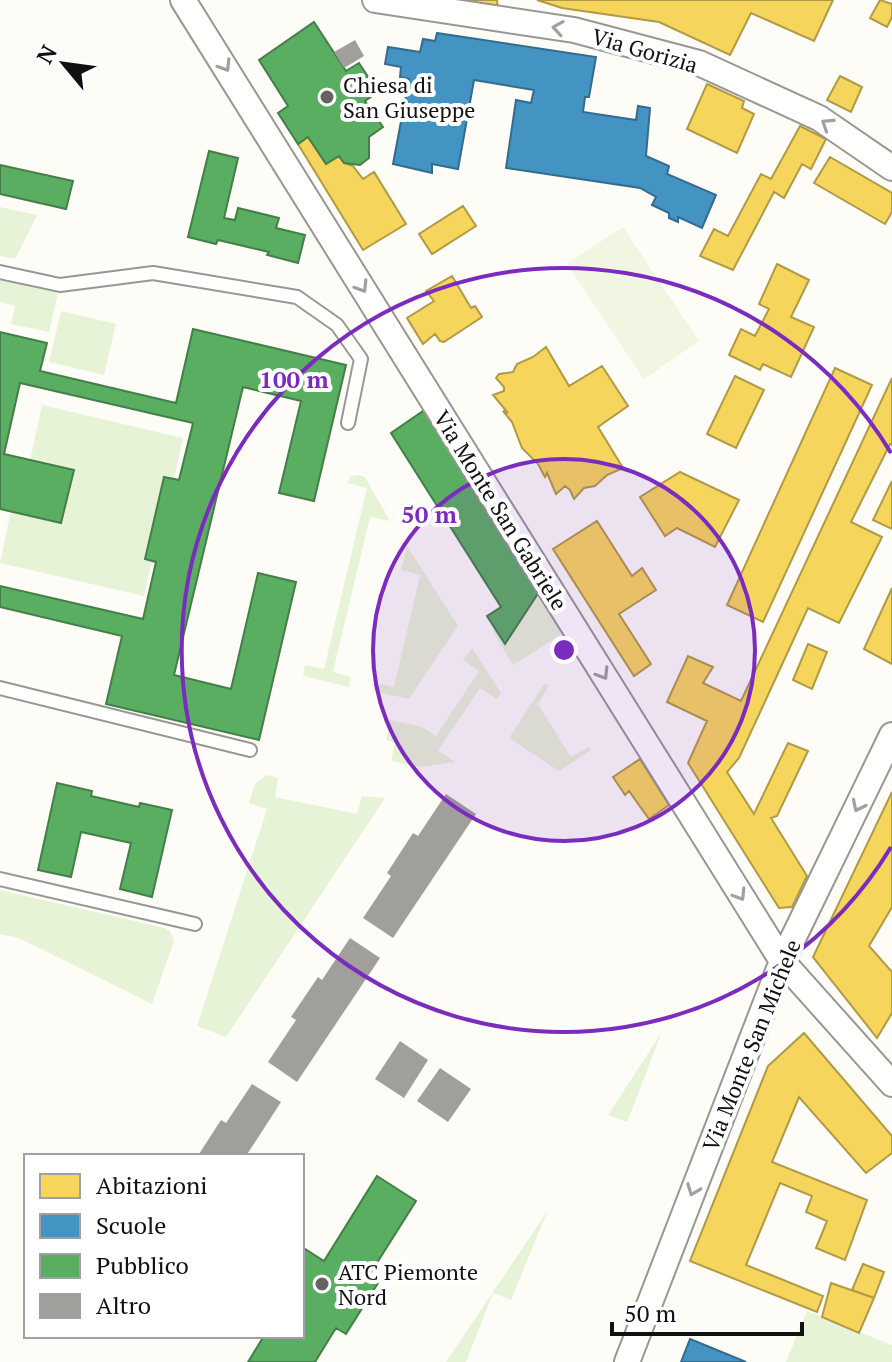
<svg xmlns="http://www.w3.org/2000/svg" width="892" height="1362" viewBox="0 0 892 1362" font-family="'PT Serif',serif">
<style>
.green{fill:#e7f3d7}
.pitch{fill:#f0f6e1}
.homes{fill:#f6d55c;stroke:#b19a46;stroke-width:2}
.schools{fill:#4393c3;stroke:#346c8e;stroke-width:2}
.public{fill:#5aae61;stroke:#447f49;stroke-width:2}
.building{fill:#a19f9c}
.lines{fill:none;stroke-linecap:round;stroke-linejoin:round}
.service-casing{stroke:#979795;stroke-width:16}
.minor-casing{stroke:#979795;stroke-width:28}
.service{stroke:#fffffe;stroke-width:12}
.minor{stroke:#fffffe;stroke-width:24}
.oneway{stroke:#a0a09f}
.ring{fill:none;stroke:#7b2cbf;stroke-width:4}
.poi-dot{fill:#646362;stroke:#fff;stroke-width:3}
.labels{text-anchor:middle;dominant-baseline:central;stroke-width:8;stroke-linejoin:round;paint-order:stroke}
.street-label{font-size:22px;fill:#111;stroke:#fff}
.poi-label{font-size:22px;fill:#111;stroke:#fff;text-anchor:start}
.centre{fill:#7b2cbf;stroke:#fff;stroke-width:4}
.ring-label{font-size:24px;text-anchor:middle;font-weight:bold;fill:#7b2cbf;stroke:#fff;stroke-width:8;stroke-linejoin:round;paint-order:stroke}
</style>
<rect width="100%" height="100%" fill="#fdfcf7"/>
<!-- green -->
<path class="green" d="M0 207 37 215 15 259 0 256Z
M0 280 58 293 49 332 11 324 15 306 0 302Z
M61 311 116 324 104 375 49 362Z
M42 405 183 438 174 479 164 478 145 558 152 561 144 596 0 563 11 511 61 522 74 470 30 460Z
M359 475 365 477 390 521 370 517 333 672 351 677 349 687 303 676 305 665 324 669 367 488 347 483 351 476Z
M407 546 458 626 409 699 373 691 375 683 394 687 420 575 401 570Z
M539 592 565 632 513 665 493 631 496 629 506 643Z
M472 648 501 693 497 699 480 688 438 750 455 762 420 767 391 761 395 743 386 740 390 720 422 727 436 736 479 671 463 660Z
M545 683 549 686 538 704 571 757 589 747 591 750 559 771 509 738Z
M266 775 278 778 275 797 357 814 362 796 385 798 226 1037 197 1026 267 809 249 803 255 784Z
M0 890 165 928 170 931 174 941 152 1004 19 938 0 934Z
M662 1032 627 1122 608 1115Z
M548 1210 511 1300 493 1293 466 1362H446Z
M807 1311 892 1345V1362H786Z"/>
<!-- pitch -->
<path class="pitch" d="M623 227 699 341 644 379 567 264Z"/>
<!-- homes -->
<path class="homes" d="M437 0H497L498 10Z
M537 0H833L814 41 751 13 730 55 659 22 562 8Z
M880 0 892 4V17L887 27 870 18Z
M840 76 862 87 851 112 827 100Z
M707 84 744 101 742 108 754 114 737 153 687 129Z
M800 126 826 139 811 169 802 164 784 198 774 192 733 270 700 256 714 229 728 236 761 174 771 179Z
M308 137 326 164 339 156 344 163 353 166 363 179 374 172 406 224 363 250 298 144Z
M830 157 892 193V212L885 224 814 183Z
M463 206 476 226 432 254 419 234Z
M777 264 809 280 791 317 814 327 791 377 763 364 760 370 729 355 741 329 755 336 769 309 759 304Z
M452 276 471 308 475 306 482 317 444 342 440 341 435 334 423 344 407 318 434 301 426 291Z
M546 347 569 386 602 366 628 406 598 427 623 468 607 475 595 486 584 488 574 499 570 490 565 486 556 494 547 473 545 477 538 464 522 448 512 422 503 411 508 413 493 395 504 391V387L496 378 499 374 513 372 517 364 533 357Z
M835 368 872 385 763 622 727 605Z
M735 376 764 390 736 448 707 434Z
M892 378V445L890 444 851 522 882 537 839 623 808 608 739 758 727 772 754 814 788 743 808 751 777 816 771 818 807 876 792 907 779 908 688 763 707 721 667 702 688 656 713 667 703 683 741 701Z
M680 472 739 500 715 547 677 528 665 536 640 497Z
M892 481V529L873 520Z
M597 521 632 576 642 568 656 590 619 614 651 664 634 676 553 549Z
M892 588V664L864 649Z
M808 644 827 652 812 689 793 680Z
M640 759 669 805 649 819 629 791 625 795 613 777Z
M892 792V907L869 946 892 972V1013L877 1038 813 957Z
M804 1033 892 1136V1153L866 1173 799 1097 772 1162 867 1200 845 1260 816 1248 827 1221 806 1212 812 1196 780 1183 746 1265 823 1296 817 1312 690 1261 768 1066Z
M863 1264 884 1272 874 1298 852 1290Z
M831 1283 874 1298 859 1333 822 1317Z"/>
<!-- schools -->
<path class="schools" d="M437 33 596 57 589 97H585L583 112 636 120 638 106 650 108 646 156 669 166 667 174 716 195 702 228 678 217V222L669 218V213L652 205 656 197 640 188 506 168 516 100 531 103 534 90 474 80 458 169 432 164V173L393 164 409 79 400 77 401 67 385 64 388 47 420 52 423 39 435 41Z
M690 1339 746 1362H681Z"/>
<!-- public -->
<path class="public" d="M314 22 346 71 359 63 378 92 365 101 383 127 369 137V158L360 165 344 163 339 156 326 164 308 137 298 144 278 113 288 106 259 60Z
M209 151 238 158 224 218 235 220 238 208 279 218 276 228 305 235 298 263 267 255 269 252 218 240 216 244 188 237Z
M0 165 73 181 66 209 0 194Z
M193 329 346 365 314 501 279 493 301 401 243 387 174 675 231 689 258 573 296 582 259 740 106 704 122 636 0 607V586L143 619 156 562 145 559 164 477 179 480 193 423 20 383 4 454 74 470 61 523 0 509V332L47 343 40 371 176 403Z
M426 409 539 592 505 644 487 616 501 607 391 433Z
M57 783 92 791 91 796 139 807 140 803 172 810 152 897 120 889 131 843 81 832 71 877 38 870Z
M377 1176 416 1201 368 1277 378 1283 346 1334 336 1328 315 1362H248L264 1336H302V1247L324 1261Z"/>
<!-- building -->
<path class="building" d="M355 40 364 56 344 68 334 52Z
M446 794 476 814 393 938 363 918 391 876 387 873 413 833 418 836Z
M350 938 380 958 297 1082 268 1062 296 1020 291 1017 318 977 322 980Z
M400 1041 428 1060 404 1098 375 1079Z
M440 1068 471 1089 448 1122 417 1101Z
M252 1084 281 1102 246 1156H202L199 1154 221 1120 226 1123Z"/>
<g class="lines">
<!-- service casing -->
<g class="service-casing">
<path id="service" d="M0 272 60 285 153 273 297 297 337 325 361 359 348 423
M0 688 250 750
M0 879 195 924"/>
</g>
<!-- minor casing -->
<g class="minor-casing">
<path id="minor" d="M183 0 782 961 892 1084
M375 0 574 30 699 63 819 118 892 168
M627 1362 782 961 892 735"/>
</g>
<!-- service -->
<use href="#service" class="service"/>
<!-- minor -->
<use href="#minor" class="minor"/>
</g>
<!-- one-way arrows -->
<defs><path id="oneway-chevron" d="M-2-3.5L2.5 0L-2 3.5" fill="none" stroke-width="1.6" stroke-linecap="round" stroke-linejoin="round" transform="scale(2)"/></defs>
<g class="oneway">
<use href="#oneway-chevron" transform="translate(558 28) rotate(-171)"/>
<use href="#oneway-chevron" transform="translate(225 66) rotate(58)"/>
<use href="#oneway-chevron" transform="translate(827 124) rotate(-147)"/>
<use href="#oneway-chevron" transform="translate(362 287) rotate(58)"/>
<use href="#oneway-chevron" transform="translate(603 674) rotate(58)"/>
<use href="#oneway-chevron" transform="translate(858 806) rotate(116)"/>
<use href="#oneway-chevron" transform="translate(740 895) rotate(58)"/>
<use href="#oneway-chevron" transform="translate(693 1190) rotate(111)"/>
</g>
<!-- distance rings -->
<circle cx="564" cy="650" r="191" fill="#7b2cbf" fill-opacity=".12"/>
<g class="ring">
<circle cx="564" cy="650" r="191"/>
<path d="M891 847A382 382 0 1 1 891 453"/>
</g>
<!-- markers -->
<g class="poi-dot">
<circle cx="327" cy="97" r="8"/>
<circle cx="322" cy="1284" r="8"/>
</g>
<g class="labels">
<!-- street labels -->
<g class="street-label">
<text transform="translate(645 50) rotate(16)">Via Gorizia</text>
<text transform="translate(501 510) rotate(58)">Via Monte San Gabriele</text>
<text transform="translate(751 1045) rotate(-68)">Via Monte San Michele</text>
</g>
<!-- poi labels -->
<g class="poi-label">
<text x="343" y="84">Chiesa di<tspan x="343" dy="25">San Giuseppe</tspan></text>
<text x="338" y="1271">ATC Piemonte<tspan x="338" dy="25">Nord</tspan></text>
</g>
</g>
<circle cx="564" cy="650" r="12" class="centre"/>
<g class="ring-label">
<text x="294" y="388">100 m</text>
<text x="429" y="523">50 m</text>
</g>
<!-- legend -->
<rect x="24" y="1154" width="280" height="184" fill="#ffffff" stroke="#a0a0a0" stroke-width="2"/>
<rect x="40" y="1174" width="40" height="24" fill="#f6d55c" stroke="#a0a0a0" stroke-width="2"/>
<text x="96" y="1194" font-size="24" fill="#111111">Abitazioni</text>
<rect x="40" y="1214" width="40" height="24" fill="#4393c3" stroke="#a0a0a0" stroke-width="2"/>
<text x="96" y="1234" font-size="24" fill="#111111">Scuole</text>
<rect x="40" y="1254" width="40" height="24" fill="#5aae61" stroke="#a0a0a0" stroke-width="2"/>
<text x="96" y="1274" font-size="24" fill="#111111">Pubblico</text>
<rect x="40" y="1294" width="40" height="24" fill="#a19f9c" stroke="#a0a0a0" stroke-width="2"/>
<text x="96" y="1314" font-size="24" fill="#111111">Altro</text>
<!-- north arrow -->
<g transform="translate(64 64) rotate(299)" stroke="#ffffff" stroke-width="6" paint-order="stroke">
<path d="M0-6L14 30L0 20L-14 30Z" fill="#111111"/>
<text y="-12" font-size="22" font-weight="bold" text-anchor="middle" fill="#111111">N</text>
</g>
<!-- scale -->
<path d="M612 1322v12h190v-12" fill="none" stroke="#111111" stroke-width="4"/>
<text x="624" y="1322" font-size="24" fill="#111111" stroke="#ffffff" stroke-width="6" paint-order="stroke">50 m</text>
</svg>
